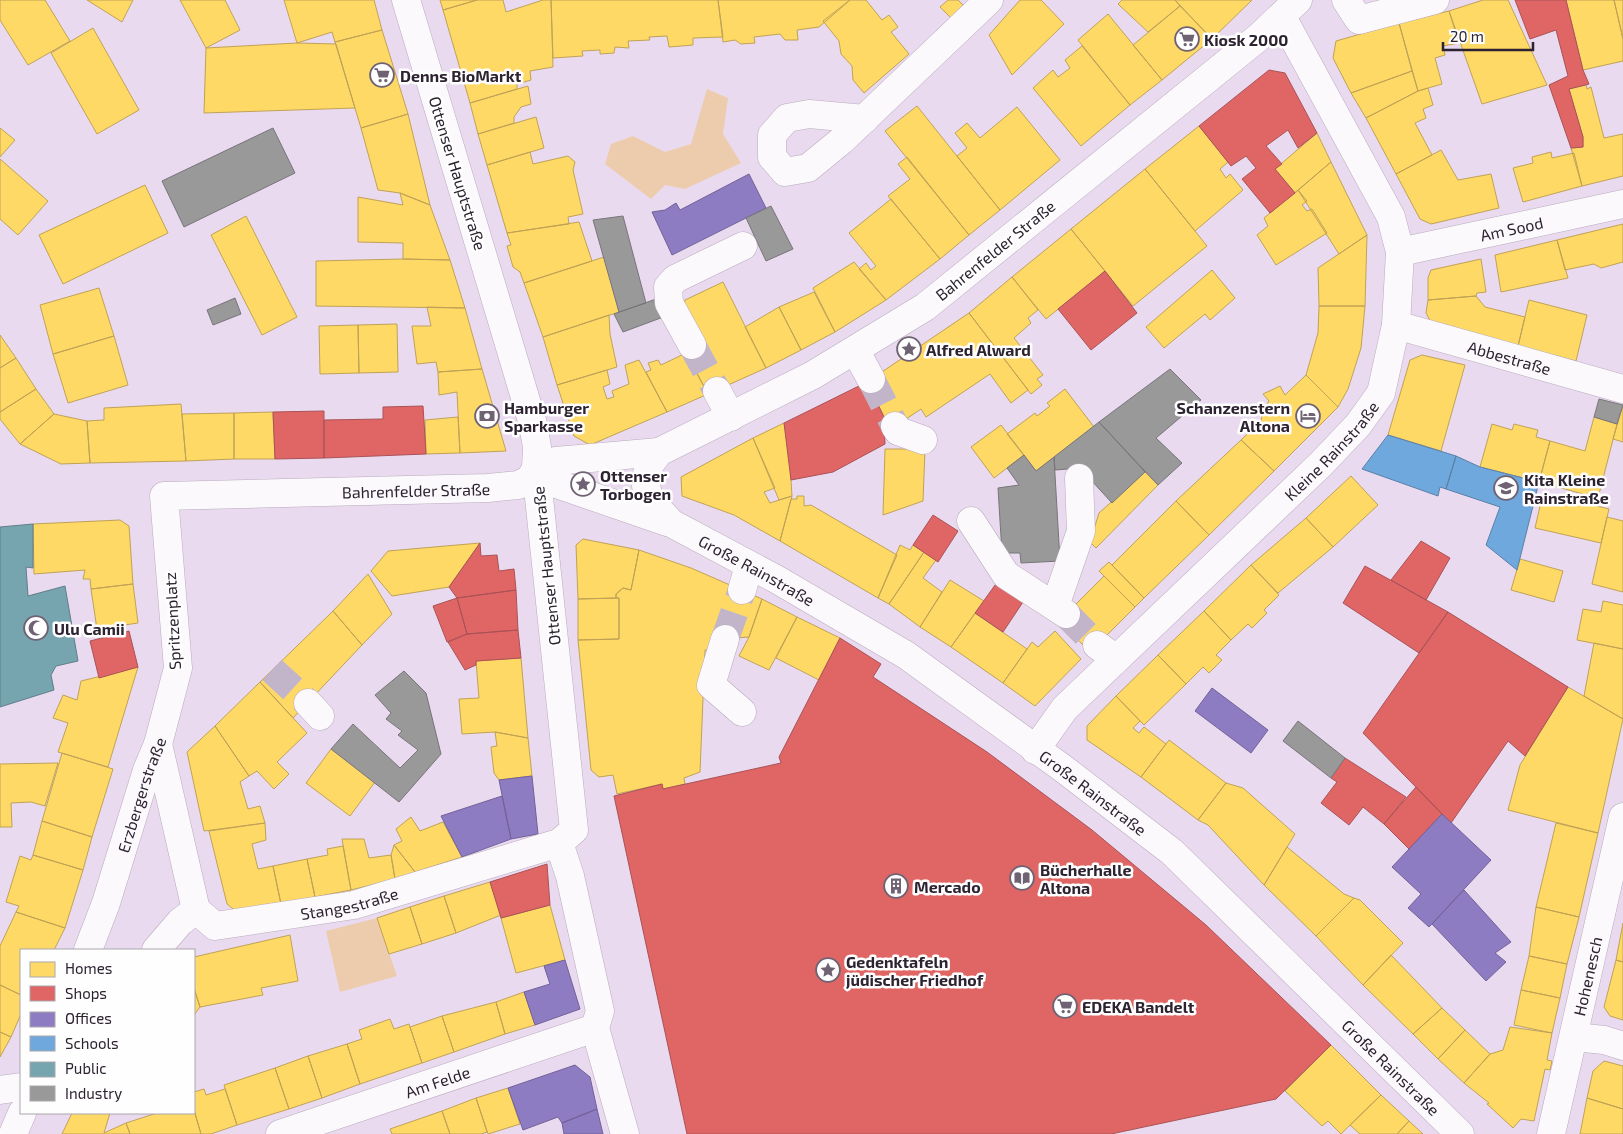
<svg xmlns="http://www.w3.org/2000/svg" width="1623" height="1134" viewBox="0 0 1623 1134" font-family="'Exo 2',sans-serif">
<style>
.green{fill:#edccad}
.homes{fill:#ffd966;stroke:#c0a256}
.shops{fill:#e06666;stroke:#aa5256}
.offices{fill:#8e7cc3;stroke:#716197}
.schools{fill:#6fa8dc;stroke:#5b80a8}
.public{fill:#76a5af;stroke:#607e89}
.industry{fill:#999;stroke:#78757a}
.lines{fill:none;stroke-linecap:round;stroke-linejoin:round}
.minor-tunnel{stroke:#c3b5c9;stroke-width:28;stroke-dasharray:28 14;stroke-linecap:butt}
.minor-casing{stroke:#b8acbc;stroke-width:29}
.minor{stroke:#fcf9fd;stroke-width:28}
.labels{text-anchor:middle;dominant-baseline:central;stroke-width:5;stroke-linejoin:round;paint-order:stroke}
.poi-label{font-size:16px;font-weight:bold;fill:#2c2230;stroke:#fefefe;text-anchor:start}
.street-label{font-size:16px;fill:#2c2230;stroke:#fefefe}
</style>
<rect width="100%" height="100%" fill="#e9daef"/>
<!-- green -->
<path class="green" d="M707 89 728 98 723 134 741 163 685 189 665 185 651 199 605 164 611 144 633 136 665 152 691 144Z
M377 918 397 976 340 992 326 931Z"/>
<!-- homes -->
<path class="homes" d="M0 0H45L70 41 28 65 0 20Z
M87 0H133L122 22Z
M180 0H225L240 30 206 48Z
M284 0H374L382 30 335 42 332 32 297 43Z
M440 0H477L443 10Z
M477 0H503L506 12 543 0H551L553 67 530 71 531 80 517 84V89L470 103 443 10Z
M551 0H718L723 37 693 38V45L669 47 667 36 649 37 650 40 628 41 629 48 615 47 614 53 600 54V50L582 51 583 56 553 58Z
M718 0H850L819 27 797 30 798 40H785L780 34 754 37 755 43 741 44 735 40 723 42Z
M850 0H866L882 20 889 15 898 27 891 32 909 54 864 93 853 80 852 66 841 54 839 41 823 21Z
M948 0H958L964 6 951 18 940 7Z
M1020 0H1041L1064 24 1012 75 989 35Z
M1122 0H1175L1180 6 1148 32 1118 4Z
M1175 0H1252L1212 39Z
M1483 0H1508L1547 85 1482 104 1449 11Z
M1566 0H1614L1623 39V61L1583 70Z
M1614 0H1623V39Z
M1180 6 1212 39 1162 80 1133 45Z
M1449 11 1459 43 1443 46 1445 55 1435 58 1442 84 1418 91 1399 23Z
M1108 14 1162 80 1130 105 1078 40Z
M1399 23 1412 71 1351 93 1333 58 1336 41Z
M93 28 139 110 97 134 51 53Z
M382 30 408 114 361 128 335 42Z
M297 43 336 44 355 108 204 113 206 48Z
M1082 46 1130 105 1081 146 1033 88 1053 70 1058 77 1070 68 1065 60Z
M1412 71 1418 91 1366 118 1351 93Z
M1586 85 1587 89 1591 87 1604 138 1623 134V176L1582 186 1571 148 1583 147V137L1569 89Z
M528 86 531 104 521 107 514 117V123L478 134 470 103Z
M1428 88 1433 105 1423 109 1426 118 1415 123 1432 155 1396 174 1366 118 1418 91Z
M917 106 1000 210 969 235 885 131Z
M1017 107 1060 160 1000 210 957 156 967 148 955 133 967 123 980 138Z
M408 114 430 205 400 193 378 190 361 128Z
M536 117 544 148 487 165 478 134Z
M1199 126 1228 162 1220 169 1226 178 1230 174 1243 190 1195 231 1145 169Z
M0 128 15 140 0 157Z
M1317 133 1331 162 1295 193 1275 169Z
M1441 150 1458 180 1491 174 1499 208 1431 224 1420 219 1396 174Z
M530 152 533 164 568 156 575 162 573 170 583 214 568 217 569 224 507 233 487 165Z
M1551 152 1552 158 1574 153 1582 186 1523 202 1513 168 1533 163 1532 157Z
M907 157 969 235 940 259 888 196 910 179 898 164Z
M0 159 48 201 18 235 0 219Z
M1331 162 1367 235 1339 254 1298 190Z
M1145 169 1207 246 1133 306 1071 229Z
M145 185 168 233 63 284 39 235Z
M1298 190 1307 201 1302 205 1307 211 1312 209 1327 233 1276 265 1257 235 1268 226 1264 218Z
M400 193 430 205 450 260 403 259V243L358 242V197L403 205Z
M891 199 940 259 886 300 859 269 866 263 871 270 876 266 849 233Z
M246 216 297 317 262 335 211 235Z
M579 222 592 261 524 283 520 272 513 267 507 246 511 245 507 233Z
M1623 224V262L1601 268 1594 264 1565 270 1557 240Z
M1071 229 1105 271 1046 319 1012 277Z
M1367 235 1365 306H1319L1318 268Z
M1557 240 1568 278 1501 292 1495 255Z
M604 257 619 312 543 337 524 283Z
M403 259 450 260 465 308 316 306V261Z
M1481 259 1486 292 1477 293 1476 296 1428 300V278L1431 270Z
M854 262 886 300 835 332 813 288Z
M1212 270 1235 298 1210 320 1205 314 1164 348 1146 327Z
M1012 277 1038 310 1028 318 1031 323 1014 338 1043 375 1037 379 1042 385 1031 394 969 313Z
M723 282 766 368 708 394 684 349 683 313 685 300Z
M99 288 114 336 53 354 40 305Z
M814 292 835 332 801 350 779 307Z
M1476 296 1485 307 1525 317 1518 346 1432 324 1426 313 1428 300Z
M1529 300 1587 315 1576 361 1518 346Z
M1319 306H1365L1361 348 1348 389 1338 407 1306 375 1318 333Z
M427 307 465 308 482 369 438 372 436 362 417 364 412 326H431Z
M779 307 801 350 766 368 745 327Z
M969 313 1028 390 1011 403 990 374 926 417 921 409 891 429H885L884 417 867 382Z
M609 315 610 334 617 367 557 385 543 337Z
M397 324 398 372 359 373 358 325Z
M358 325 359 373 320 374 319 326Z
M0 335 16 358 0 368Z
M114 336 128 385 68 403 53 354Z
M686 353 708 394 667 412 646 372 651 370 648 363 658 360 661 365Z
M1422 355 1465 365 1441 451 1388 435 1410 360Z
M16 358 36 389 0 412V368Z
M639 360 667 412 590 445 574 436 557 385 607 370 610 384 603 387 607 399 614 397 612 391 629 384 625 365Z
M482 369 506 451 460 453 457 392 439 395 438 372Z
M1306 375 1338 407 1274 471 1241 440 1261 421 1263 410 1269 401 1263 394 1280 386 1285 395Z
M36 389 54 414 20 444 0 419V412Z
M1065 389 1094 427 1036 471 1007 434 1035 413 1037 416 1050 406 1047 403Z
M181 404 186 461 90 463 87 421 104 420V408Z
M1623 405V442L1613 439Z
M273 412 275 459H234V413Z
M234 413V459L186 461 182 414Z
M54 414 87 421 90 463 61 464 20 444Z
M458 417 460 453 426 454 425 420Z
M1594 417 1617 424 1598 498 1539 482 1550 441 1585 451Z
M784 423 789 450 792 496 779 500 753 438Z
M1492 424 1512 430 1514 424 1538 430 1536 437 1550 441 1539 482 1480 467Z
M1001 425 1024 455 994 478 971 447Z
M753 438 775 488 764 492 770 503 792 496 780 541 734 515 682 496 681 477Z
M1241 440 1274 471 1209 535 1176 501Z
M885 449H925L923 501 883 515Z
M1145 472 1158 485 1096 548 1090 542 1099 513Z
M1351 476 1378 505 1333 547 1306 518Z
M1543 493 1609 509 1601 543 1535 528Z
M797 496H804V506L811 505 897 555 878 598 780 541 791 499H797Z
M1176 501 1209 535 1144 598 1112 565Z
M1607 517 1623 521V592L1592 584Z
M1306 518 1333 547 1278 593 1251 565Z
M120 520 129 526 133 584 91 589 90 579H83L85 570 34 574 33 524Z
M583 539 639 550 631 590 623 588 616 594V598L578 599 576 545Z
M480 543 449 587 392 596 371 571 388 551Z
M900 545 910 550 913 545 924 552 889 604 878 598Z
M639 550 691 568 762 599 749 637 720 639 721 649 705 650 700 772 684 778 685 784 663 789 662 784 617 794 613 775 599 777 591 770 578 640 619 639V598H616V594L623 588 631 590Z
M924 552 936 560 923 578 942 592 920 627 889 604Z
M1520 559 1563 571 1554 602 1511 590Z
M1109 562 1144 598 1135 607 1099 571Z
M1251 565 1279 595 1264 610 1267 613 1252 628 1248 624 1231 640 1204 611Z
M368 574 392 614 362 645 333 611Z
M1104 576 1135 607 1090 652 1059 621Z
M950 580 984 601 951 647 920 627Z
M133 584 138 623 97 629 91 589Z
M619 598V639L578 640V599Z
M762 599 797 617 769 670 739 656 749 637Z
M1603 601 1623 605V649L1577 640 1583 609 1601 612Z
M333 611 362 645 293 718 260 682Z
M1204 611 1231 640 1216 655 1222 660 1209 673 1203 667 1186 684 1158 655Z
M975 613 1027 649 1003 683 951 647Z
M797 617 840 638 819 680 776 658Z
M1055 631 1081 659 1035 706 1003 683 1032 642 1038 647Z
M1594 643 1623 649V719L1584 696Z
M1158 655 1186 684 1144 725 1116 696Z
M521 658 528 738 495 732 462 734 459 699 479 698 476 661Z
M138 667 108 767 58 752 68 723 53 718 63 695 77 700 81 681Z
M260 682 307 733 277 762 289 774 274 789 257 771 249 776 215 726Z
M1568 687 1623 719 1598 833 1508 810 1520 765Z
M1116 696 1140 721 1133 728 1139 733 1144 727 1166 744 1141 777 1087 740V726Z
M215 726 249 776 240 782 248 809 260 806 265 823 204 831 187 752Z
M495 732 528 738 532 776 499 780 494 773 491 747 497 746Z
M1169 740 1226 783 1198 820 1141 777Z
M331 749 375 782 350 816 306 783Z
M62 753 113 769 92 837 42 821Z
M58 763 45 806 31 802 11 803 12 827H0V764Z
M1226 783 1243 788 1295 834 1264 885 1208 825 1198 820Z
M411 817 420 831 443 822 462 857 415 872 394 845 402 841 396 829Z
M42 821 92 837 83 870 33 855Z
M265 823 266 840 252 844 258 869 273 866 281 904 238 913 227 904 209 831Z
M1556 823 1598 833 1579 917 1536 907Z
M342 839H364L369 858 391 855 395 879 351 890Z
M394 845 415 872 395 879 391 855Z
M343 846 351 890 315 897 307 859 328 855 327 849Z
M1287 847 1344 894 1354 898 1316 936 1264 885Z
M33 855 83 870 65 928 16 912 19 906 6 902 20 856 31 860Z
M307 859 315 897 281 904 273 866Z
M490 882 501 915 456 933 444 896Z
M444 896 456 933 422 944 410 907Z
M1354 898 1360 900 1403 943 1363 985 1316 936Z
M550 905 565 960 516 973 501 918Z
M410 907 422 944 389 954 377 918Z
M1536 907 1579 917 1567 964 1529 956Z
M16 912 65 928 54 950H21V995L0 985V946Z
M1623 923V962L1616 960Z
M290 935 298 981 261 988 263 995 200 1007 194 988V957Z
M1391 955 1442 1008 1413 1034 1363 985Z
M1529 956 1567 964 1560 998 1521 990Z
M1616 960 1623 962V1020L1610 1016 1604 1007Z
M0 985 21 995V1014L11 1037 0 1032Z
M194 988 200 1007 194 1015Z
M1521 990 1560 998 1552 1033 1514 1025Z
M524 992 535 1025 505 1034 496 1002Z
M496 1002 505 1034 454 1052 442 1016Z
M1442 1008 1465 1030 1438 1059 1413 1034Z
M442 1016 454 1052 422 1063 410 1027Z
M390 1019 394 1029 409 1024 422 1063 360 1084 347 1044 362 1039 359 1030Z
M1510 1027 1552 1033 1547 1060 1552 1061 1550 1070 1545 1069 1534 1121 1521 1119 1513 1128 1487 1104 1489 1103 1464 1083 1490 1054 1503 1050Z
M1465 1030 1490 1054 1464 1083 1438 1059Z
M0 1032 11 1037 0 1057Z
M347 1044 360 1084 322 1098 308 1056Z
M1331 1045 1381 1095 1341 1134 1328 1121 1322 1126 1285 1091Z
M308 1056 322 1098 289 1109 275 1068Z
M1604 1061 1623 1066V1109L1587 1098 1593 1071Z
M275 1068 289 1109 237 1125 224 1085Z
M508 1088 520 1124 488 1134 476 1098Z
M204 1089 206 1095 225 1089 237 1125 211 1134H201L194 1110V1092Z
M1381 1095 1409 1121 1397 1134H1360L1350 1125Z
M476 1098 487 1132 481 1134H450L442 1111Z
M1587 1098 1623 1109V1134H1580Z
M194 1110 201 1134H130L126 1123 157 1113H194Z
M442 1111 450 1134H392L390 1129Z
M72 1113H110L104 1133 126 1123 130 1134H62Z
M1409 1121 1423 1134H1397Z"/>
<!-- shops -->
<path class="shops" d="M1515 0H1566L1583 70 1589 84 1569 89 1583 137V147L1571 148 1549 85 1568 76 1556 30 1530 39Z
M1269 70 1285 73 1317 133 1298 148 1288 130 1266 146 1282 164 1275 169 1295 193 1270 213 1242 179 1256 168 1246 156 1231 166 1199 126Z
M1105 271 1137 313 1091 350 1058 309Z
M867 382 884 417 885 444 833 472 791 480 784 423Z
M423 406 426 454 324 458V420L383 419V407Z
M324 411V458L275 459 273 412Z
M933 515 958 531 938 562 913 545Z
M1421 541 1450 558 1426 600 1391 580Z
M480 543 481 556 497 555 499 571 514 569 516 590 457 598 449 587Z
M1365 566 1448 612 1419 653 1343 603Z
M998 581 1025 599 1003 632 975 613Z
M516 590 518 630 467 634 457 598Z
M457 598 467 634 447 642 433 606Z
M1448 612 1568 687 1525 756 1508 741 1451 823 1363 733Z
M518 630 521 658 476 661V665L465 670 448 642 467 634Z
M129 631 138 667 99 678 90 641Z
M840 638 881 664 873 677 987 752 1092 830 1206 925 1331 1045 1276 1099 1111 1134H687L614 796 662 784 663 789 781 763 779 757Z
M1345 758 1406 797 1384 824 1363 807 1349 825 1321 803 1337 782 1331 778Z
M1416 787 1442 814 1409 849 1384 824Z
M547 864 550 905 501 918 490 882Z"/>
<!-- offices -->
<path class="offices" d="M749 174 766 208 672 255 652 212 665 210 676 203 680 210Z
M1212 688 1268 730 1251 753 1195 711Z
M532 776 538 834 511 839 499 780Z
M502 796 511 839 462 857 441 816Z
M1442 814 1491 860 1429 927 1408 908 1421 894 1392 867Z
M1464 890 1511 942 1495 953 1506 962 1486 981 1432 924Z
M565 960 580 1009 535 1025 524 992 550 984 544 966Z
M575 1065 590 1077 597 1109 562 1123 558 1117 523 1130 508 1088Z
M597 1109 603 1134H564L562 1123Z"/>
<!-- schools -->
<path class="schools" d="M1388 435 1456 456 1446 489 1440 487 1438 496 1362 469Z
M1456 456 1480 467 1539 482 1517 570 1486 545 1500 507 1446 489Z"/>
<!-- public -->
<path class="public" d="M33 524V568L26 567 28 596 65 586 78 661 56 666 51 675 54 690 0 707V527Z"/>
<!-- industry -->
<path class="industry" d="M273 128 295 173 184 227 162 181Z
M771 206 793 249 766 261 746 218Z
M623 216 646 303 619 312 593 220Z
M235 298 241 314 213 325 207 310Z
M656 299 666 316 623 332 614 314Z
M1170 369 1201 400 1156 438 1182 463 1158 485 1099 422Z
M1599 399 1623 405 1617 424 1594 417Z
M1099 422 1145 472 1112 503 1080 468 1055 470 1054 457Z
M1024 455 1036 471 1054 457 1060 561 1021 563 1020 553H1002L998 488 1019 485 1007 468Z
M404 671 426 693 441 754 399 802 331 749 353 724 400 768 418 750 398 735 402 731 386 719 391 713 375 695Z
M1298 721 1345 758 1331 778 1283 741Z"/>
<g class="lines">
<!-- minor-tunnel -->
<path class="minor-tunnel" d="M692 345 717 391
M871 379 895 426
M1066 614 1097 645
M725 639 742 590
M272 670 308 703"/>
<!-- minor casing -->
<g class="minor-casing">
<g id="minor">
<path id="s1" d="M1298 0 1259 37 925 307 813 375 659 452 650 464 645 481 649 499 671 523 776 579 906 655 1061 767 1172 852 1460 1134"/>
<path d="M1346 0 1359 20 1435 0"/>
<path d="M865 119 809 114 787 118 772 135V157L785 172 808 168 841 141 989 0"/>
<path id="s2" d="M1400 252 1623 204"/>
<path id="s3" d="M1396 325 1623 389"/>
<path d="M692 345 669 303 668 287 675 279 743 246"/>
<path d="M855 350 871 379"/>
<path d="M717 391 731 417"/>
<path d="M895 426 898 431 923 440"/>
<path d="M536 469 548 481 667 522"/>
<path d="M971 521 1006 575 1066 614"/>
<path d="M742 590 749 566"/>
<path d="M1055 606 1081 531 1079 478"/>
<path d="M725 639 711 685 742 712"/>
<path d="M1097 645 1116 659"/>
<path d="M308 703 320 716"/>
<path d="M158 744 196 910"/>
<path id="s4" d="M1035 750 1065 708 1321 464 1358 425 1381 393 1396 325 1400 252 1391 217 1282 17"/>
<path d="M559 843 570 876 600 1011 595 1028 625 1134"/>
<path id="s5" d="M196 910 215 926 354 905 559 843 574 830 536 469 537 447 533 424 406 0"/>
<path id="s6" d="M88 950 106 903 147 770 158 744 178 668 164 496 488 488 518 485 529 480 536 469 556 461 659 452"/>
<path d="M156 950 180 922 196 910"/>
<path d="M1575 1037 1604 1040 1623 1046"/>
<path d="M0 1090 21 1087"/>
<path d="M13 1134 22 1113"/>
<path id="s7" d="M280 1134 595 1028"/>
<path id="s8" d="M1551 1134 1623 817"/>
</g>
</g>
<!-- minor -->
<use href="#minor" class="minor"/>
</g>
<!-- icons -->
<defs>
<g id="supermarket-ring" transform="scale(1.25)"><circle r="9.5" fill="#fefefe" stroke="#6e6273" stroke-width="1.5"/><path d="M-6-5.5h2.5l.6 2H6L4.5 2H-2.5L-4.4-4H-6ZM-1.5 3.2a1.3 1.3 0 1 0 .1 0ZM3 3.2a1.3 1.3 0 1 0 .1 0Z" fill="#6e6273"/></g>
<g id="sight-ring" transform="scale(1.25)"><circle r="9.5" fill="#fefefe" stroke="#6e6273" stroke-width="1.5"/><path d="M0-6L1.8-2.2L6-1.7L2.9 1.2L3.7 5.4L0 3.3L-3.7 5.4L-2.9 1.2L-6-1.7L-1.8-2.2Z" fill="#6e6273"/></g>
<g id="bank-ring" transform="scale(1.25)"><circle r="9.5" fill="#fefefe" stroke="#6e6273" stroke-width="1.5"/><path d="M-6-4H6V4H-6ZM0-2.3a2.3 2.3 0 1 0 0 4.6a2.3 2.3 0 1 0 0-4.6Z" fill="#6e6273"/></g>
<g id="hotel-ring" transform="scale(1.25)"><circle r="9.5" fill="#fefefe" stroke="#6e6273" stroke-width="1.5"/><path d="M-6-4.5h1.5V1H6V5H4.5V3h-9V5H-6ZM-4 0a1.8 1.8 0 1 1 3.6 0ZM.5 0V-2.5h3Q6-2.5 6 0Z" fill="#6e6273"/></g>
<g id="school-ring" transform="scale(1.25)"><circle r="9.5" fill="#fefefe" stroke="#6e6273" stroke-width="1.5"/><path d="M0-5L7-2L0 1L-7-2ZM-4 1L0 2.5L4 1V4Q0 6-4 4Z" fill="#6e6273"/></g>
<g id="mosque-ring" transform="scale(1.25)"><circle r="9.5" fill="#fefefe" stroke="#6e6273" stroke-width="1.5"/><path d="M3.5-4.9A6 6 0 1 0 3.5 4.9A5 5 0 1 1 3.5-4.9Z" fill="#6e6273"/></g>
<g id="library-ring" transform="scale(1.25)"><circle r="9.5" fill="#fefefe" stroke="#6e6273" stroke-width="1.5"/><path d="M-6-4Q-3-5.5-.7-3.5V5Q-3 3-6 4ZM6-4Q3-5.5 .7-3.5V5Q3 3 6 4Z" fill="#6e6273"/></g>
<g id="building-ring" transform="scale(1.25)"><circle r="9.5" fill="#fefefe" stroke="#6e6273" stroke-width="1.5"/><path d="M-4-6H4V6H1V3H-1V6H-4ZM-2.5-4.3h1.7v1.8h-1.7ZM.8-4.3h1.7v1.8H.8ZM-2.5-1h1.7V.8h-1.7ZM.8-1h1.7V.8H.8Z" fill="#6e6273"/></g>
</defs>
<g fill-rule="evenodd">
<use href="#supermarket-ring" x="1187" y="39"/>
<use href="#supermarket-ring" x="382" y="75"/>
<use href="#sight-ring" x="909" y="349"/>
<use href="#bank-ring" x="487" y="416"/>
<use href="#hotel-ring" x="1308" y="416"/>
<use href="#sight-ring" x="583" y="484"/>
<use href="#school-ring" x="1506" y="488"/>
<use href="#mosque-ring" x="36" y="628"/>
<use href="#library-ring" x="1022" y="878"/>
<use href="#building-ring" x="896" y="886"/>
<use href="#sight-ring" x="828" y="970"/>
<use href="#supermarket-ring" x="1065" y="1006"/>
</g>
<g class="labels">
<!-- poi labels -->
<g class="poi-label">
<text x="1204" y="39">Kiosk 2000</text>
<text x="400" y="75">Denns BioMarkt</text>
<text x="926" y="349">Alfred Alward</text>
<text x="504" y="407">Hamburger<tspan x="504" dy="18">Sparkasse</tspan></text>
<text x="1290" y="407" text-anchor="end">Schanzenstern<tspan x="1290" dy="18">Altona</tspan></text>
<text x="600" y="475">Ottenser<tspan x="600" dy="18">Torbogen</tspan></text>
<text x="1524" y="479">Kita Kleine<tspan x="1524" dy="18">Rainstraße</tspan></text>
<text x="54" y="628">Ulu Camii</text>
<text x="1040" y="869">Bücherhalle<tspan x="1040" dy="18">Altona</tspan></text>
<text x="914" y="886">Mercado</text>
<text x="846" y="961">Gedenktafeln<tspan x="846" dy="18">jüdischer Friedhof</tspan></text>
<text x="1082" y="1006">EDEKA Bandelt</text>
</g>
<!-- street labels -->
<g class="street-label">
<text transform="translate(458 173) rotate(73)">Ottenser Hauptstraße</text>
<text stroke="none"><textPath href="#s2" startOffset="114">Am Sood</textPath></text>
<text transform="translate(995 250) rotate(-39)">Bahrenfelder Straße</text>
<text stroke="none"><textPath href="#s3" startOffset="118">Abbestraße</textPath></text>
<text stroke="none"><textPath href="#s4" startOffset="422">Kleine Rainstraße</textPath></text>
<text stroke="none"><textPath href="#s6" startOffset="721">Bahrenfelder Straße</textPath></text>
<text transform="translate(546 566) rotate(-96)">Ottenser Hauptstraße</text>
<text stroke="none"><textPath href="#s1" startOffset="968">Große Rainstraße</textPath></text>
<text transform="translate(172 621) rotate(-93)">Spritzenplatz</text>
<text stroke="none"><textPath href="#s1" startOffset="1372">Große Rainstraße</textPath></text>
<text stroke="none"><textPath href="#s6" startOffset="164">Erzbergerstraße</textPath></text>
<text stroke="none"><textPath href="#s5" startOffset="161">Stangestraße</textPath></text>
<text stroke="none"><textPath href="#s8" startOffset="162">Hohenesch</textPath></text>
<text stroke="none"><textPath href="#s1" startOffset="1778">Große Rainstraße</textPath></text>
<text stroke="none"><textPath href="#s7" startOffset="166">Am Felde</textPath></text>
</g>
</g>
<!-- legend -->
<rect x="20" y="949" width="175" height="165" fill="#fefefe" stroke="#aaa6ac"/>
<rect x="30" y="962" width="25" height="15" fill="#ffd966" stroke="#aaa6ac"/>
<text x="65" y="974" font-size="15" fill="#2c2230">Homes</text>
<rect x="30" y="986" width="25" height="15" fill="#e06666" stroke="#aaa6ac"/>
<text x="65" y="999" font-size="15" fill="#2c2230">Shops</text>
<rect x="30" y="1012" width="25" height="15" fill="#8e7cc3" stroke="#aaa6ac"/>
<text x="65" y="1024" font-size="15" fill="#2c2230">Offices</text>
<rect x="30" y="1036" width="25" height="15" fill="#6fa8dc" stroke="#aaa6ac"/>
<text x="65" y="1049" font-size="15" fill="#2c2230">Schools</text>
<rect x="30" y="1062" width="25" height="15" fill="#76a5af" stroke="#aaa6ac"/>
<text x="65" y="1074" font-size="15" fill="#2c2230">Public</text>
<rect x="30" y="1086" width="25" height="15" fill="#999999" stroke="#aaa6ac"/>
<text x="65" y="1099" font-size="15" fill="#2c2230">Industry</text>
<!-- scale -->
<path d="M1443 42v8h90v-8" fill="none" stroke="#2c2230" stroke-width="2.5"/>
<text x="1450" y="42" font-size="15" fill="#2c2230" stroke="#fefefe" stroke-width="4" paint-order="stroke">20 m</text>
</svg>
